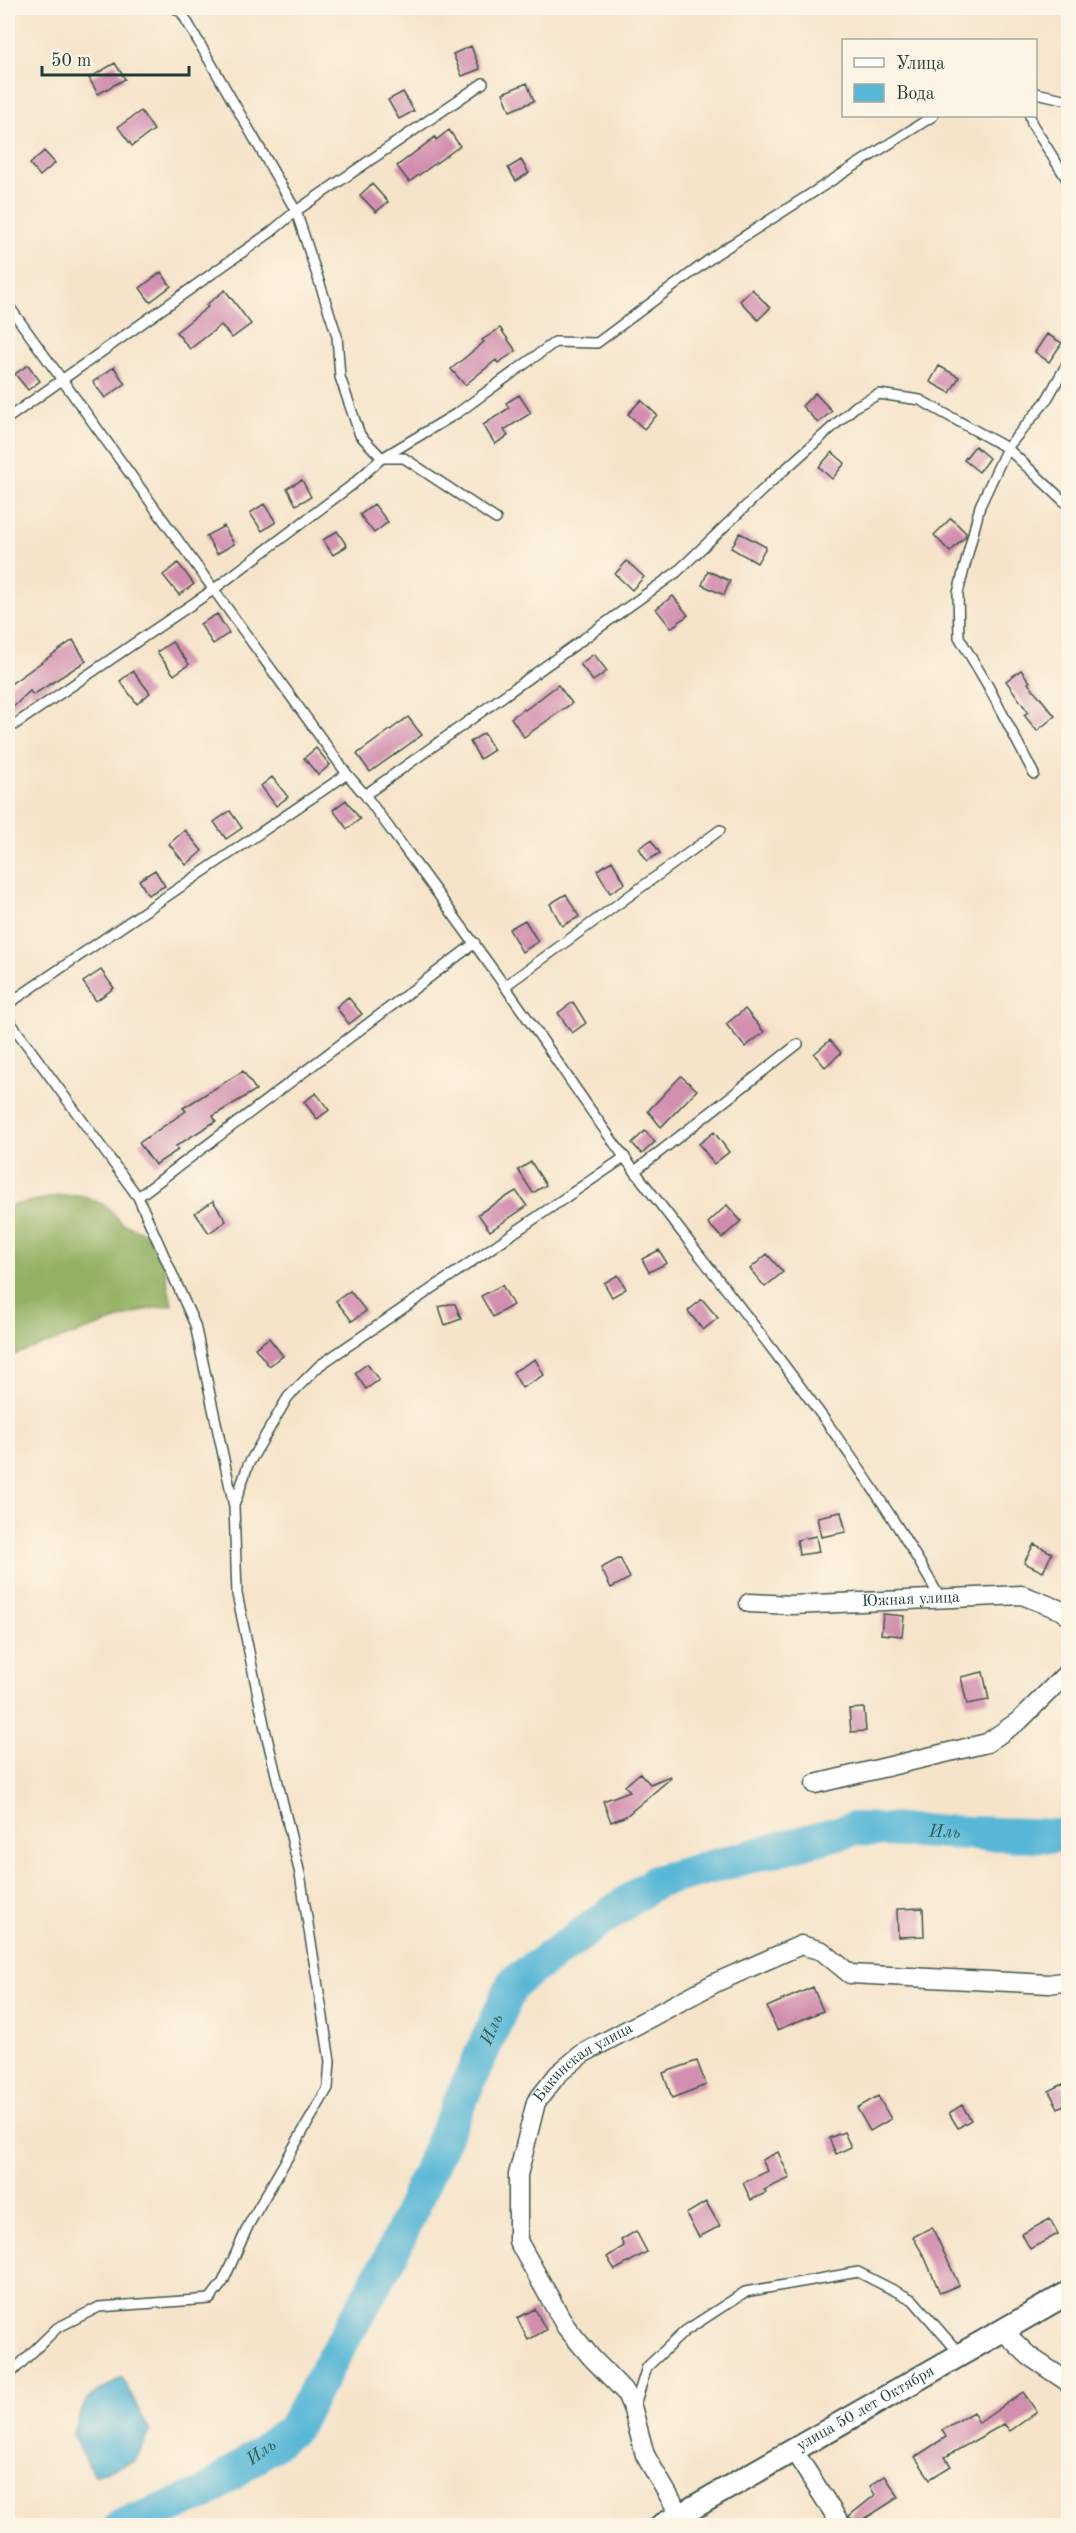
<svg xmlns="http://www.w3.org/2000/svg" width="1076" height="2533" viewBox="0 0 1076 2533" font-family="'Old Standard TT',serif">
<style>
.forest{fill:#93b164;stroke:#59774c;stroke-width:1.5}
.water{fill:#58b7d6;stroke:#3c7a85;stroke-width:1.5}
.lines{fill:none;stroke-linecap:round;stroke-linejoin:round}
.river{stroke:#58b7d6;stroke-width:34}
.building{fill:#d18eae}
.service-casing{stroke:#3f564a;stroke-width:12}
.minor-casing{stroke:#3f564a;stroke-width:21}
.tertiary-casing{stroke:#3f564a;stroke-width:26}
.service{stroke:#fff;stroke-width:9}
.minor{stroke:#fff;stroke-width:18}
.tertiary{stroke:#fff;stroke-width:22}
.labels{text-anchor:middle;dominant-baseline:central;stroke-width:6;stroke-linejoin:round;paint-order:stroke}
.street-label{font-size:16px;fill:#1f3d34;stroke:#fcf5e5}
.water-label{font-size:18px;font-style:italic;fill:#2d5c5c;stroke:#fcf5e5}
</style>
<rect width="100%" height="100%" fill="#fcf5e5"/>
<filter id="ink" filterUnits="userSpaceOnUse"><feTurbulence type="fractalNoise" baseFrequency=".0167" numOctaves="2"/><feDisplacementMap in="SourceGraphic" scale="12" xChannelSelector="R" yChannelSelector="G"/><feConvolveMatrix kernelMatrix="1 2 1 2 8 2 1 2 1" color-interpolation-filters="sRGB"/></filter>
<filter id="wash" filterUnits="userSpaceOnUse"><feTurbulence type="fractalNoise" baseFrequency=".008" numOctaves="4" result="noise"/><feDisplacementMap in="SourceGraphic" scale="24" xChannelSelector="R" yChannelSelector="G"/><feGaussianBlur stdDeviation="1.35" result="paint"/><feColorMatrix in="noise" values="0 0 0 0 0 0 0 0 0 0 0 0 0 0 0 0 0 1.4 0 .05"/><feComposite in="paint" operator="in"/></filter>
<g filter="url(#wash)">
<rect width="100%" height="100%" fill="#f6e4ca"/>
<!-- forest -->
<path class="forest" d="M59 1196H85L106 1206 123 1224 145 1233 161 1253 172 1305 145 1310 8 1357V1206Z"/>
<!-- water -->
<path class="water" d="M122 2377 150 2432 135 2461 94 2475 72 2434 87 2399Z"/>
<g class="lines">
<!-- river -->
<path class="river" id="s1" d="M121 2526 204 2494 292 2430 390 2258 513 1983 655 1882 853 1829 1055 1836 1068 1835"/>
</g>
<g id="blocks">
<!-- building -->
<path class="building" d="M471 46 480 69 462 76 453 54Z
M115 63 125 79 98 94 89 78Z
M527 83 534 101 510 111 503 93Z
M403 92 414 111 399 119 388 100Z
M141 111 154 130 132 146 118 127Z
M449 130 460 146 409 182 397 166 435 137 436 140Z
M44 151 55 163 40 176 30 164Z
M521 160 529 173 516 181 508 168Z
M372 184 388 202 376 212 360 195Z
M161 272 171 286 150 302 140 288Z
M752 289 770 308 758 320 740 301Z
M225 290 251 324 232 338 221 325 190 349 176 332 208 307 206 305Z
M500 328 516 351 498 363 496 360 465 385 451 369 484 342 482 340Z
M1047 334 1062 343 1049 362 1035 352Z
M28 365 40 381 28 390 15 374Z
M939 366 959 377 950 393 930 382Z
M114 367 125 384 105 398 93 382Z
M815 393 832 411 818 423 802 406Z
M519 395 531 413 504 430 508 436 495 444 483 425 509 408 506 403Z
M641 400 657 415 644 429 628 414Z
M975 446 989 458 979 472 964 460Z
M832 452 845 463 832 479 819 467Z
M302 480 311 497 296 505 287 488Z
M264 504 276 522 262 531 250 513Z
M374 504 388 522 374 533 360 515Z
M951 518 966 533 965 537 950 552 934 535Z
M224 526 234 544 217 554 206 536Z
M337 531 347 546 333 555 323 540Z
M740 533 766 547 757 563 731 548Z
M627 561 644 577 632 590 615 574Z
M178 563 194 584 179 595 163 575Z
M708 571 730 581 724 595 702 585Z
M673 596 688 615 671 628 656 609Z
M217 614 229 633 213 644 200 624Z
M73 640 86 661 33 695 30 691 8 712V686Z
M172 642 189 664 174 675 157 652Z
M594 654 607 671 593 681 580 664Z
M1021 670 1030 682 1028 683 1055 716 1037 731 1024 715 1028 712 1006 681Z
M133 671 150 693 137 704 120 681Z
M558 685 572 703 524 737 511 718 524 709 525 710Z
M408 717 422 735 370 772 357 754Z
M484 733 494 750 480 759 470 742Z
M316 748 330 765 318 775 304 758Z
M272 777 288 797 276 806 261 786Z
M346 800 360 819 347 829 333 810Z
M230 811 242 828 226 839 214 822Z
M185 830 202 851 186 865 169 844Z
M651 840 660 853 647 861 639 848Z
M612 861 625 883 610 893 597 870Z
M155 870 165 886 148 895 139 880Z
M566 894 579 917 562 926 550 904Z
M525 920 538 942 522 952 509 929Z
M101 970 114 988 96 1001 83 982Z
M348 997 362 1014 349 1024 336 1007Z
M573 1002 586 1023 572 1033 558 1013Z
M745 1009 764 1032 745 1047 726 1024Z
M830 1040 841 1053 825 1067 814 1054Z
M243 1071 256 1090 213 1116 216 1121 176 1146 178 1150 155 1165 139 1143 186 1111 183 1108Z
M681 1076 697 1090 661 1127 648 1111Z
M316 1093 329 1110 317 1119 304 1102Z
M645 1131 655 1142 642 1154 632 1143Z
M714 1132 729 1152 714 1164 699 1144Z
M531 1162 546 1185 533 1193 518 1170Z
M516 1191 527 1206 490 1231 478 1214Z
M213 1201 226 1221 209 1233 195 1213Z
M727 1205 741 1221 722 1238 708 1223Z
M659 1250 667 1263 649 1272 642 1259Z
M767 1254 783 1272 765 1287 750 1269Z
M618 1275 626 1289 612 1297 604 1283Z
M502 1285 513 1305 493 1317 481 1296Z
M350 1291 366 1311 352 1321 336 1301Z
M702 1299 718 1318 703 1330 688 1311Z
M449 1304H455L461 1319 445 1325 439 1307Z
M269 1338 283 1356 269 1366 255 1348Z
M535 1359 544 1375 522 1388 513 1372Z
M367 1364 379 1380 366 1389 355 1373Z
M841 1512 846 1532 821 1537 817 1517Z
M816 1536 819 1552 799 1555 797 1540Z
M1034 1544 1052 1553 1043 1572 1024 1563Z
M620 1558 630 1578 611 1588 601 1568Z
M883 1614 904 1616 902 1636 881 1634Z
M983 1672 989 1700 967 1704 961 1677Z
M864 1708 866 1731 851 1732 849 1709Z
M640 1773 650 1784 670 1776 671 1778 626 1816 611 1822 603 1801 630 1791 625 1786Z
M923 1908 924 1936 898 1937 897 1909Z
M813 1987 823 2011 777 2030 767 2007Z
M697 2061 706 2085 672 2098 663 2073Z
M1063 2084 1068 2094V2103L1058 2108 1049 2091Z
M878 2096 891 2119 870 2131 857 2108Z
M962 2105 971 2120 958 2128 949 2113Z
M844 2132 851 2147 836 2154 829 2138Z
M778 2152 790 2178 764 2190 766 2193 751 2200 743 2183 768 2171 762 2160Z
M706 2202 720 2226 699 2237 686 2214Z
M1050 2219 1058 2234 1030 2249 1022 2234Z
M932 2227 959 2285 940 2293 925 2258 913 2237Z
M636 2231 647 2252 615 2270 607 2257 624 2246 621 2240Z
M535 2309 546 2330 528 2340 517 2318Z
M1023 2392 1037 2412 1010 2431 1004 2424 945 2457 951 2466 930 2479 915 2457 946 2437 942 2430 973 2412 979 2423Z
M885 2476 899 2497 855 2525 849 2516 875 2495 870 2486Z"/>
</g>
</g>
<g filter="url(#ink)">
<use href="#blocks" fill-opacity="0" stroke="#3f564a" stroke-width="1.5"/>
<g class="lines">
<!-- service casing -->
<g class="service-casing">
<path id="service" d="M175 8 182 13 296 211 337 336 340 377 360 435 382 458H404L496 519
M1036 93 1068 100
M1030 116 1032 124 1068 181
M8 305 347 774 365 795C418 867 472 939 523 1012 561 1066 597 1122 637 1174 741 1311 857 1448 940 1598
M8 418 271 232 296 211 483 83
M8 729 213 590 352 485 382 458 459 412 555 342 597 343 718 253 933 116
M1034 774 987 684 959 637 958 593 980 506 1007 448 1046 401 1068 362
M365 795 677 572 772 481 856 406 879 394 920 400 1007 448 1068 505
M505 986 720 830
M8 1004 347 774
M8 1019 138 1197 195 1325 234 1506 237 1594 265 1729 300 1874 330 2061 328 2088 249 2224 223 2282 210 2299 99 2307 57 2328 8 2376
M635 1171 798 1044
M138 1197 475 943
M235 1503 248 1465 288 1397 320 1365 625 1157
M634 2408 647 2367 685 2331 745 2292 858 2272 913 2300 960 2354"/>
</g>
<!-- minor casing -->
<g class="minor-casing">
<g id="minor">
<path id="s2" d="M749 1603 792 1605 1022 1595 1063 1611 1068 1616"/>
<path d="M815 1784 987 1743 1020 1720 1068 1672"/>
<path d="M1003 2331 1029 2356 1068 2382"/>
<path d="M794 2451 842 2526"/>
<path id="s3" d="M680 2515 645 2455 633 2410 626 2393 591 2357 566 2327 518 2241V2175L536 2102 558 2074 582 2054 717 1982 801 1945 822 1951 850 1974 1049 1984 1068 1981"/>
</g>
</g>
<!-- tertiary casing -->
<g class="tertiary-casing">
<g id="tertiary">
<path id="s4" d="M661 2526 1068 2293"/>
</g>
</g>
<!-- service -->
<use href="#service" class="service"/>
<!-- minor -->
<use href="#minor" class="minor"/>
<!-- tertiary -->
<use href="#tertiary" class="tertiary"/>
</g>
</g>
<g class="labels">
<!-- street labels -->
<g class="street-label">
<text stroke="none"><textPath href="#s2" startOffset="162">Южная улица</textPath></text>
<text stroke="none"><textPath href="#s3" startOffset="526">Бакинская улица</textPath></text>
<text stroke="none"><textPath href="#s4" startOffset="236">улица 50 лет Октября</textPath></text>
</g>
<!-- water labels -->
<g class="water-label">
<text stroke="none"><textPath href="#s1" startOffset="1168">Иль</textPath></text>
<text stroke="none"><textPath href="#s1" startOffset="646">Иль</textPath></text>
<text stroke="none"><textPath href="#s1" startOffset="160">Иль</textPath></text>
</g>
</g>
<!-- margin -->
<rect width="1076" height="2533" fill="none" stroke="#fcf5e5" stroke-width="30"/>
<!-- legend -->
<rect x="842" y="39" width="195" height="78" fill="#fcf5e5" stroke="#a4ab9e" stroke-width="1.5"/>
<rect x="854" y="58" width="30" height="9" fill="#ffffff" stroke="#a4ab9e" stroke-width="1.5"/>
<text x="896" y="69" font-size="18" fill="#1f3d34">Улица</text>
<rect x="854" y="84" width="30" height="18" fill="#58b7d6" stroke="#a4ab9e" stroke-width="1.5"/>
<text x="896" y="99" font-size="18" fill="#1f3d34">Вода</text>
<!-- scale -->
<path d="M42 66v9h147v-9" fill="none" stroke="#1f3d34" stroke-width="3"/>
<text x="51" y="66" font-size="18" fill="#1f3d34" stroke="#fcf5e5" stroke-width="4.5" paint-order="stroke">50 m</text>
</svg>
